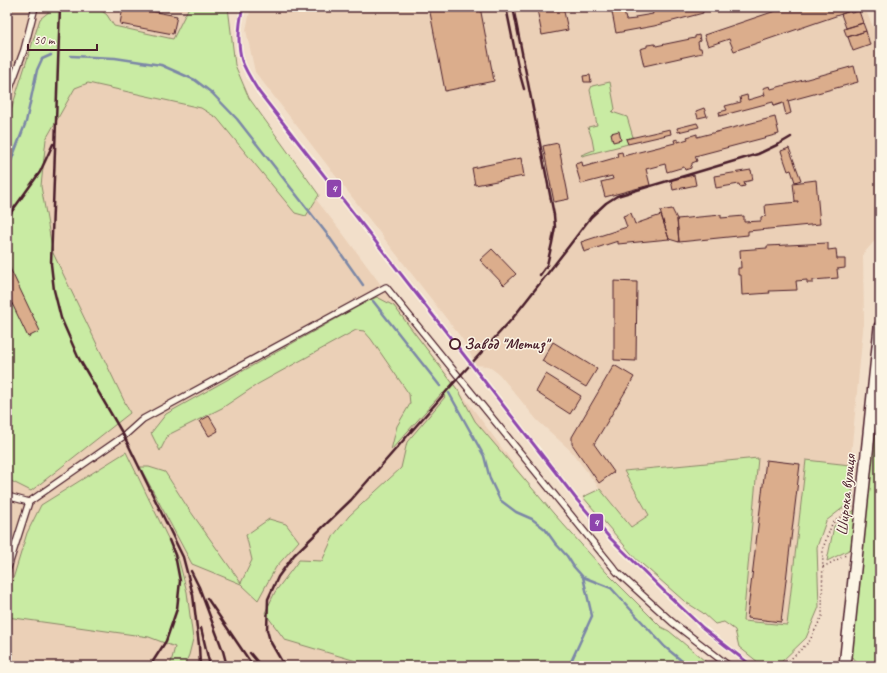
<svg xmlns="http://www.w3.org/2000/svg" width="887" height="673" viewBox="0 0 887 673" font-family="Caveat,sans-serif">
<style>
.built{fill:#ebd0b7}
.green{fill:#c9eba3;stroke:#8a8567}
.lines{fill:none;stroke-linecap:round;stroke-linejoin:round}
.stream{stroke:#7b87a6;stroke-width:2.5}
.building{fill:#dbad8c;stroke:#4a1f2b}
.lane-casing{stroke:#4a1f2b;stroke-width:8}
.street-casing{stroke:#4a1f2b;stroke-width:14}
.path{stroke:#4a1f2b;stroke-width:1.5;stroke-dasharray:1 3;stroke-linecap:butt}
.lane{stroke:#fcf5e5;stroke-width:5.5}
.street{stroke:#fcf5e5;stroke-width:11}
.rail{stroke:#4a1f2b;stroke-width:2.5}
.tram-1-casing{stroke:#fcf5e5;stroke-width:6}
.tram-1{stroke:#8e44ad;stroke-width:3}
.stop-dot{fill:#fcf5e5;stroke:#4a1f2b;stroke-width:2}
.labels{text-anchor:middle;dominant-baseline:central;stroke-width:3;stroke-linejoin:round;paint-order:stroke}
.stop-label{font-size:16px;font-weight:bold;fill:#4a1f2b;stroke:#fcf5e5;text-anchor:start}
.street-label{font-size:16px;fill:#4a1f2b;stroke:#fcf5e5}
.line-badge{stroke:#fcf5e5;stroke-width:1.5}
.badge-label{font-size:11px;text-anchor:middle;font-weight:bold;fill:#fff}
</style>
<rect width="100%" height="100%" fill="#f2dfca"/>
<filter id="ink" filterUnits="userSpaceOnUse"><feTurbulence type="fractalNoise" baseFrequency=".025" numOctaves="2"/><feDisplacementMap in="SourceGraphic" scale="8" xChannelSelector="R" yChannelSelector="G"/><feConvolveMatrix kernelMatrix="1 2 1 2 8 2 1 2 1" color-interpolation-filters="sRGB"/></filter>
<g filter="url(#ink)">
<!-- built -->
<path class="built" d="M7 7H206L210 65 344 235 605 587 556 666H7Z
M251 7H864L880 42V235L863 254 864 320 850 465 806 460 787 626 742 621 758 458 624 471 649 515 630 528 571 451 537 420 499 374 488 366 476 365 463 340 255 72 246 30Z"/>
<!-- green -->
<path class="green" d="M55 7H97L107 15 114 26 173 39 189 7H228L235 65 249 98 319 195 306 216 295 213 217 118 201 108 88 83 75 88 46 139 41 186 53 253 130 413 31 491 7 479V126L13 104 40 19Z
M610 82 615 109 612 112 627 117 633 137 627 139 628 144 582 156 581 155 594 150 592 139 588 127 597 125 590 90 592 86Z
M377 297 394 306 460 393 475 421 554 514 607 573 661 627 669 631 711 666H373L285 640 265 613 275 592 299 560 322 561 334 535 349 516 401 468 407 442 445 397 442 393 391 450 397 426 410 404 409 394 371 339 364 331 356 330 258 384 222 408 168 435 160 451 151 433 166 414 368 301Z
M880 361V665L858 664 850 653Z
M126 452 179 561 187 592 193 639 189 655 184 666H170L175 647 149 637 7 617V600L8 595 27 533 41 505Z
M758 458 743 621 787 625 806 460 850 465 853 500 826 521 817 547 819 607 806 638 777 666H763L739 647 735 630 724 622 715 624 703 613 684 601 649 570 636 559 583 497 600 489 631 527 649 515 624 471Z
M140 467H149L165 472 186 505 241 583 252 560 246 535 269 519 286 524 299 541 276 567 258 600 241 584 192 564Z
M857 508 853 548 827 561 834 526Z"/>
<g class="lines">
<!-- stream -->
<path class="stream" d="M71 56 115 58 161 65 195 80 212 93 237 119 327 234 363 285
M7 169 9 166 26 122 37 70 42 59 51 55
M373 301 440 386
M449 393 484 456 490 479 500 500 516 512 532 519 545 529 555 543 567 556 574 567 583 577 592 616 569 666
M583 577 611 588 665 647 688 666"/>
</g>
<!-- building -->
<path class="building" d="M123 7H130L177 16 173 34 120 24Z
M429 7H480L494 81 445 91Z
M550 7H563L568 30 542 35 537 9Z
M611 7H623L626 20 636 19 635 17 653 14 651 7H702L703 13 654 26 616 33Z
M787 7H858L859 8 734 51 729 39 708 46 704 35Z
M850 11 851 13 859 11 863 23 846 28 841 14Z
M863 23 866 31 847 37 844 29Z
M866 31 870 45 853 51 848 37Z
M699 35 700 41 698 42 699 48H701L702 53 644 66 640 49 647 47V45L655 44 656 46 695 38V36Z
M854 66 858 82 788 101 791 113 786 115 783 103 774 106 773 102 720 116 719 112 727 110 725 106 741 102 740 97 747 95 748 100 765 95 763 88 770 86 771 89Z
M590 75 591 82H584L583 76Z
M704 108 707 116 698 118 696 111Z
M775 117 779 134 695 156 697 161 692 163V165L691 166V168L685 170 684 167 667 172 665 164 646 169 650 185 605 197 601 182 613 179 612 176 581 184 575 164 582 162 583 167 618 157 617 153 622 152 623 156 675 143 674 140 678 139V142L688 139 687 137 697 134V137Z
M697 123 699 127 678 132 677 128Z
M670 129 671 134 628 144 626 139Z
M619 131 621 140 613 142 611 133Z
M558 143 569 199 554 202 543 146Z
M789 148 801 180 795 182 791 170 788 171 781 151Z
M521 158 524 176 475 185 472 168Z
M751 170 753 180 744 182 745 186 740 187 739 184 716 188 714 176Z
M694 175 696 185 673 190 671 180Z
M816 180 820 224 748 231V235L679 242 677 219 721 215V218L744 216V222L761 221V217L766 216 765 205 798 202V201H795L793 183Z
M672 209 677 219 679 242 669 239 660 211Z
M631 213 635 224 661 215 669 239 618 244V241L584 252 581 242 627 227 623 216Z
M828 243V250L836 249 837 259H845V268L837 269 838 278 813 280V283H807V280L796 281 797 290 769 291 770 293 742 295 741 275H738V268H741L740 250 767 248V246Z
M492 249 516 274 504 285 480 260Z
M8 264 40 331 28 337 7 293V265Z
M614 281 637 282 636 361 614 360Z
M553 342 597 369 586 387 542 361Z
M614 365 634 377 594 444 614 472 599 483 572 444V437Z
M546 374 581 396 570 414 536 392Z
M209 416 218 431 209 436 200 421Z
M766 460 800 464 781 622 747 618Z"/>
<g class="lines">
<!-- lane casing -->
<g class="lane-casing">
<path id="lane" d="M7 96 24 50 35 7
M7 496 29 502 124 436 143 419 386 287 617 572 672 622 729 666
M7 571 29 502"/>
</g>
<!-- street casing -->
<g class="street-casing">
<path id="street" d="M845 666 880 327"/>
</g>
<!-- path -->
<path class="path" d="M823 567 846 555
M783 666 809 642 822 616 823 548 832 524 852 507"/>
<!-- lane -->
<use href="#lane" class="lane"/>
<!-- street -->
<use href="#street" class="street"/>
<!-- rail -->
<path class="rail" d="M60 7 51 264 54 290 61 318 78 357 124 436 183 557 193 595 199 645 200 666
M506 7 519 71 524 89
M513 7 554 215 555 227 552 243 547 265 540 275
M7 218 40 172 53 144
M191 571 199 587 223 651 227 666
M207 598 253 666
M201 628 210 666
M250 653 261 666
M150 666 166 641 177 609 180 581 175 555 169 540
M286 666 281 660 270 641 267 630 268 599 278 577 294 555 351 500 459 377 512 319 569 246 591 217 606 203 617 196 758 154 779 144 791 137"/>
<!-- tram-1 casing -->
<g class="tram-1-casing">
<path id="tram-1" d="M243 7C239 24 237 44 242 61 246 72 253 82 259 92L577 500 609 537 667 594 703 628 752 666"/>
</g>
<!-- tram-1 -->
<use href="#tram-1" class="tram-1"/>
</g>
</g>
<!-- markers -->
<circle class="stop-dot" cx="455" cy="344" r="5"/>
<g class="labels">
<!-- stop labels -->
<g class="stop-label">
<text x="464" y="344">Завод "Метиз"</text>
</g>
<!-- street labels -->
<g class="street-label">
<text transform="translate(846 495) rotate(-84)">Широка вулиця</text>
</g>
</g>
<g class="line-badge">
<rect x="326" y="179" width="16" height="19" rx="4" fill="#8e44ad"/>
<rect x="589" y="513" width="15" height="19" rx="4" fill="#8e44ad"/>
</g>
<g class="badge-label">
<text x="334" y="192">4</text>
<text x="596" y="526">4</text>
</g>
<!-- margin -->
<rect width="887" height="673" fill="none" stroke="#fcf5e5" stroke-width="24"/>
<rect x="12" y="12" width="863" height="649" fill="none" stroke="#4a1f2b" stroke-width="1.5" filter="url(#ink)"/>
<!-- scale -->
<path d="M28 44v6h69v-6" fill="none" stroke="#4a1f2b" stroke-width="2"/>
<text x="34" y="44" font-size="12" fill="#4a1f2b" stroke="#fcf5e5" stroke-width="3" paint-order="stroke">50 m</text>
</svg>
